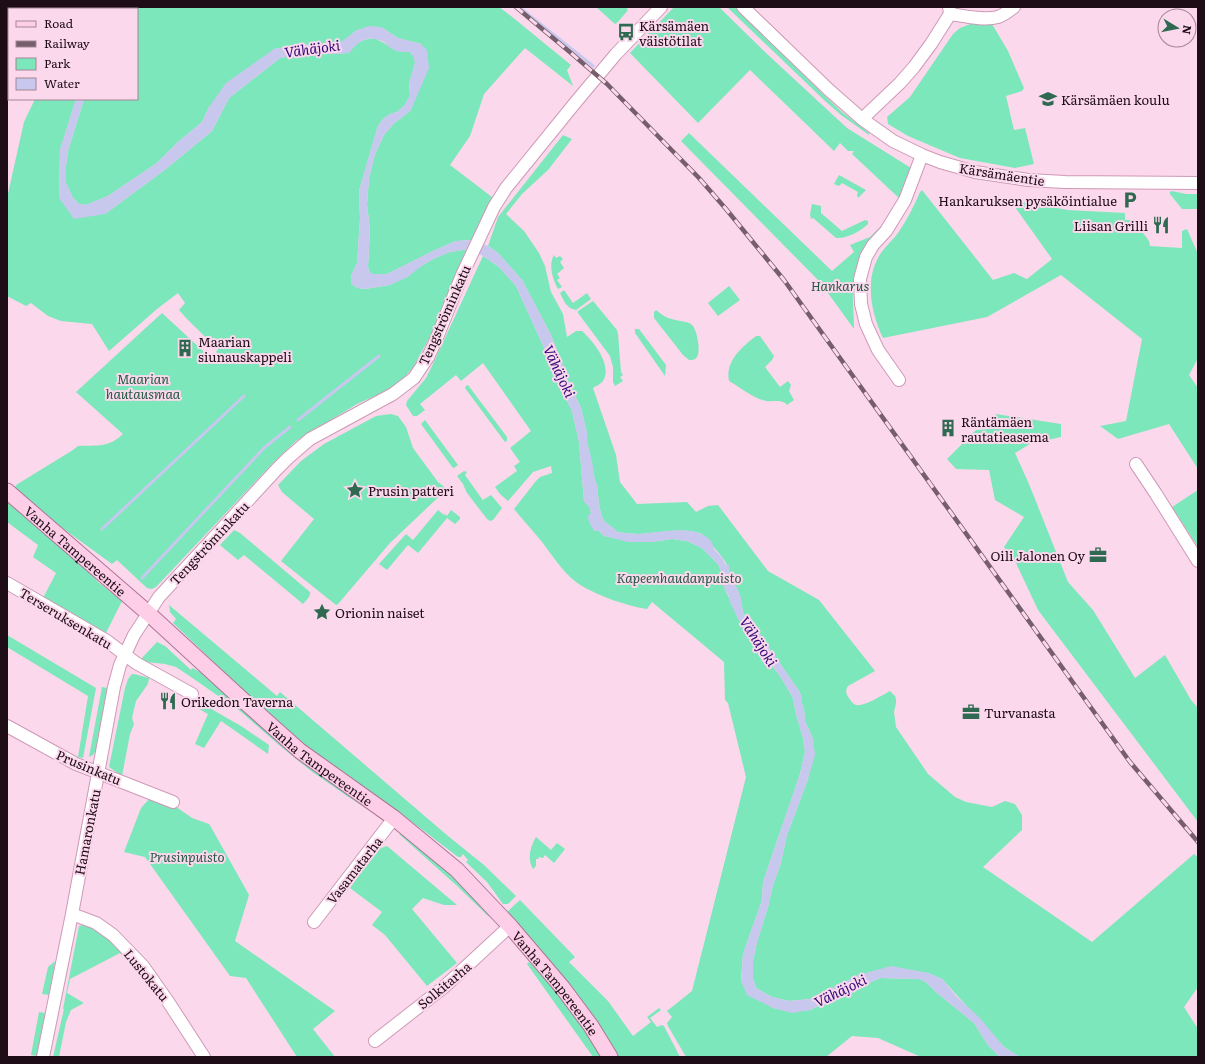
<svg xmlns="http://www.w3.org/2000/svg" width="1205" height="1064" viewBox="0 0 1205 1064" font-family="Literata,serif">
<style>
.green{fill:#7be7bb}
.water{fill:#c8c8ef}
.lines{fill:none;stroke-linecap:round;stroke-linejoin:round}
.stream{stroke:#c8c8ef;stroke-width:3}
.minor-casing{stroke:#cf99b7;stroke-width:14}
.major-casing{stroke:#af7596;stroke-width:17}
.minor{stroke:#fff;stroke-width:12}
.major{stroke:#fecee9;stroke-width:15}
.rail-casing{stroke:#775e6c;stroke-width:4.5}
.rail{stroke:#fbd8eb;stroke-width:3;stroke-dasharray:9;stroke-linecap:butt}
.labels{text-anchor:middle;dominant-baseline:central;stroke-width:4;stroke-linejoin:round;paint-order:stroke}
.poi-label{font-size:13px;fill:#1e0c17;stroke:#fbd8eb;text-anchor:start}
.street-label{font-size:13px;fill:#1e0c17;stroke:#fbd8eb}
.park-label{font-size:13px;font-style:italic;fill:#255944;stroke:#fbd8eb}
.water-label{font-size:14px;font-style:italic;fill:#2d097a;stroke:#fbd8eb}
</style>
<rect width="100%" height="100%" fill="#fbd8eb"/>
<!-- green -->
<path class="green" d="M105 7H499L511 16 571 65 567 70 573 86 525 48 484 94 470 136 450 165 492 197 473 240 456 241 433 251 387 274H372L369 271 368 267 370 229 367 205 369 178 375 154 384 135 394 123 400 119 411 110 421 44 398 38 381 27 357 30 342 42 323 44 299 45 274 49 209 107 202 122 178 142 157 163 108 196 86 205 79 204 73 198 66 183V166L68 151 84 99H137V9H105Z
M596 7H626L628 10 617 23 615 24Z
M674 7H719L766 53 847 128 911 168 900 199 852 154 854 151H848L840 143 834 151 750 70 698 123 630 53Z
M727 7H735L826 97 842 112 869 133V135L841 115 824 100Z
M973 23 992 24 1008 51 1024 88 1022 91 1006 96 1014 130 1025 128 1034 164 1015 168 960 158 908 136 888 124 887 117 910 97 953 34 960 28Z
M374 38 384 43 395 50 410 52 414 57 415 63 409 84 410 96 404 106 397 112 390 114 383 119 378 126 374 139 359 191 360 219 357 263 351 276V284L358 288 365 289 390 285 433 259 450 252 469 249 439 320 414 366 404 378 390 389 357 404 296 441 272 464 156 587 152 589 147 588 117 560 112 564 54 522 15 490 16 485 73 450 78 446C98 445 108 448 123 434L76 392 162 313 214 361 220 355 216 352 219 348 210 340 209 341C199 330 188 321 179 310L185 303 178 293 157 309 109 351 92 324 61 321 48 316 31 303 26 306 7 296V198L24 122 35 99H76L60 150 59 197 105 214 166 169 212 131 229 98 280 58 303 54H332L349 53C357 42 360 40 374 38Z
M689 133 832 271 854 252 850 245 870 237 883 224C875 235 866 246 860 258 849 279 854 307 854 329L820 282 681 141Z
M563 135 572 139 548 170 522 194 506 214 524 231 539 253 545 266 551 292 563 314 567 337 576 331H582C593 341 613 365 603 381 601 384 596 386 593 388L616 455 620 482 637 504 687 502 696 512 708 506 718 505 768 571 819 600 875 671 848 686C845 691 846 694 849 698 851 701 853 704 856 705 863 707 883 695 890 691L895 696 896 699V703L894 712 896 727 928 774 955 797 966 802 992 807 1005 801 1015 804 1022 815V830L983 867 1092 942 1194 854 1198 857V987L1184 1007 1198 1029V1057L1018 1056 1004 1047 942 979 928 973 891 967 859 975 810 999 789 1001 772 997 756 988 753 978V961L757 942 768 907 773 885 780 866 787 835 808 779 813 739 805 721 804 709 802 704V698L799 691 761 636C757 627 750 625 745 617 742 611 742 603 740 596 737 588 732 579 728 571L729 568C726 564 725 561 722 557 720 554 703 535 702 534 688 527 654 533 639 534 632 534 624 533 617 532 614 527 609 526 605 522 599 515 598 494 597 485L595 481 587 441V433L581 408 565 375 564 368 551 335 522 280 498 253 488 246 498 217Z
M839 175 866 190 858 198 857 195 858 192 842 183 839 186 834 184Z
M922 190 993 280 1014 273 1027 279 1052 259 1010 200 1068 210 1125 213V220H1140C1137 234 1150 235 1150 246L1182 248V231L1187 229 1198 254V358L1189 375 1198 388V469L1169 424 1118 439 1100 426 1126 421 1142 339 1061 275 987 317 883 338C872 315 865 284 877 260 882 249 891 242 898 233 907 220 914 206 920 192Z
M1172 191 1186 194H1198V209H1182L1170 194V192Z
M812 204 821 206V213L842 231 865 220 868 221V224C861 231 847 239 836 238L813 218 811 219 810 214Z
M554 255 556 258 560 256 563 259 560 262 564 268 557 274 560 278 557 280 562 287 558 289C553 280 548 265 554 255Z
M483 256 499 267 516 286 555 372 560 389 564 394 572 411 579 442 584 501 590 508 591 513 599 531 604 536 613 538 651 542 672 539 687 541 702 548 718 564 722 573 725 590 753 642 780 676 793 698 796 714 803 738 805 752 800 774 763 882 762 900 743 954 741 981 773 1008 792 1012 810 1010 880 978 919 979 926 982 936 992 974 1023 988 1045 1000 1057H921L878 1038 852 1036 826 1057H686L668 1026 667 1023 672 1017 667 1011 692 991 746 777 728 703 725 700 724 662 652 602 647 609C627 606 592 594 576 582 562 571 552 555 542 542 533 531 523 520 514 509L536 481 540 477 552 473 551 466 533 472 508 501 500 494 495 487 517 471 514 466 520 462 510 448 531 431 483 363 461 381 456 375 420 404 425 410 417 416H413L406 405 407 401 426 378 431 368Z
M729 286 740 300 718 316 708 303Z
M564 290 573 303 587 293 591 299 576 310C566 308 564 301 560 293Z
M593 301 617 330 618 334 621 372 623 375 620 377 623 381 615 386 613 382V367L610 356 578 313V311Z
M656 310C661 314 666 318 672 319 678 321 686 321 691 324 697 328 701 351 697 357 695 360 692 360 689 360L683 355 654 318V312Z
M635 329H639L666 365 665 376 635 333Z
M756 336H760L774 356 772 360 765 367 780 387 788 381 791 385 789 391 794 400 787 405C782 399 773 402 766 401 753 398 741 388 729 381 725 361 742 347 756 336Z
M468 385 507 437V441L505 442 465 388 466 386Z
M391 414 398 416 406 427 413 448 438 482 447 489 390 543 338 604 336 605 281 561 314 519 282 492 278 485 301 461 324 444 376 416Z
M996 414 1061 424V437L1030 444 1015 453 1029 484 1068 582 1093 610 1135 678 1165 655 1191 700 1198 708V822L1038 610 1016 563 1004 547 1024 517 995 500 989 470 956 469 947 459 976 430 991 429Z
M425 420 458 465 454 468H453L421 424Z
M464 471 467 472 465 475 482 499 483 500 491 495 502 508 493 520 490 521 487 519 467 493 463 484 457 476Z
M1198 490V547L1172 507Z
M7 499 76 557 98 582 122 601 106 633 43 598 56 573 33 557 38 545 7 522Z
M438 510 444 515 445 514 447 516 451 510 460 517V519L455 524 447 518 418 553 408 545 387 570 379 564 406 534 413 540Z
M234 530 240 533 310 592C311 596 306 601 303 604L244 555 238 560 221 546 220 545Z
M169 605 277 696 280 692 448 836 484 865 516 896 508 904H503L487 882 466 862 468 860 463 854 461 857H458L399 812 353 781 294 737 220 668 173 623 176 619 170 612Z
M7 635 96 688 83 758 78 757 88 696 7 647Z
M157 642 165 646 191 670 193 668 206 676 282 744 379 815 378 816 347 796 311 771 279 745 240 711 191 677 176 667 165 664 146 662 141 659Z
M132 674H134L149 678 148 684 136 701 132 718 134 724 130 734 122 776 109 767 125 688 128 679Z
M102 687 107 688 97 749 93 755 89 757Z
M199 702 241 726 269 745 268 754 221 721 204 748 195 744 208 714 196 707Z
M151 797 175 806 192 818 209 824 211 827 249 895 235 941 335 1011 313 1029 335 1057H297L246 978 230 976 145 857 124 852 141 808Z
M399 834H402C435 858 467 885 492 917L488 916 456 885Z
M536 837 551 850 557 843 565 849 554 863 545 855 543 858 538 857 539 859H536V866L533 869C527 859 530 847 536 837Z
M387 846 457 905H444L423 898 412 909 457 963 427 986 385 935 372 925 382 912 350 888 378 849Z
M520 900 575 957 569 962 608 1001 633 1036 651 1022 647 1017 659 1008 661 1010 650 1018 657 1027 662 1025 664 1026 680 1057H619L592 1014 557 969 507 912Z
M83 925C101 927 115 944 126 957V960L120 953 70 979 67 993 84 1003 71 1010 66 1022 59 1057H53L64 1009H63L79 926Z
M54 962H55L49 995 42 994 48 967Z
M529 962 560 995 604 1057H593L527 964Z
M39 1012 45 1013 37 1056 31 1055Z"/>
<!-- water -->
<path class="water" d="M369 26 381 27 398 38 421 44 427 50 429 68 411 110 400 119 394 123 384 135 375 154 369 178 367 205 370 229 368 267 369 271 372 274H387L433 251 456 241 473 240 488 246 498 253 522 280 551 335 564 368 565 375 581 408 587 433V441L592 461 595 481 597 485C598 494 599 515 605 522 609 526 614 527 617 532 625 533 632 534 639 534 660 533 695 523 711 541 713 543 713 546 714 549 718 554 723 557 725 564L729 565C729 578 738 586 741 598 742 604 742 611 745 617 749 625 757 627 761 636L799 691 802 698V704L804 709 805 721 813 739 815 755 808 779 787 835 780 866 773 885 768 907 757 942 753 961V978L756 988 772 997 789 1001 810 999 859 975 891 966 928 973 942 979 957 997 980 1018 1004 1047 1018 1056 1021 1057H1000L988 1045 974 1023 936 992 926 982 919 979 880 978 810 1010 792 1013 773 1008 747 995 741 981 743 954 762 900 763 882 800 774 805 752 803 738 796 714 793 698 780 676 753 642 742 627V622L739 621 729 600V596L725 590 722 573 718 564 702 548 687 541 672 539 651 542H628L604 536 599 531H594L589 522 588 516 591 513 590 508 584 501 579 442 572 411 564 394 560 389 555 372 516 286 499 267 483 256 469 249 450 252 433 259 420 267 408 277 390 285 365 289 358 288 351 284V276L357 263 360 219 359 191 374 139 378 126 383 119 390 114 397 112 404 106 410 96 409 84 415 63 414 57 410 52C405 52 398 52 394 50 390 48 387 45 384 42 368 34 359 40 349 53L332 54H303L280 58 229 98 212 131 166 169 105 214 74 219 59 198 60 150 76 99H84L68 151 66 166V183L73 198 79 204 86 205 108 196 157 163 178 142 202 122 209 107 226 83 274 49 299 45 323 44 341 42 357 30Z"/>
<g class="lines">
<!-- stream -->
<path class="stream" d="M519 7 593 66
M298 420 379 356
M102 529 244 396
M142 578 264 448 290 427"/>
<!-- minor casing -->
<g class="minor-casing">
<path id="minor" d="M743 7 829 90 862 119 893 141 922 155 940 162 975 172 1028 180 1065 182 1198 183
M950 14C964 16 984 21 998 17 1004 15 1009 11 1014 7
M862 119 900 83 914 67 931 44 950 14 949 7
M899 380 878 350 866 324 861 304 860 279 866 257 873 245 886 231 905 200 922 155
M1136 464 1156 494 1198 561
M7 583 107 641 136 663 192 694
M7 726 76 764 173 802
M72 914 96 923 113 935 143 966 169 1003 204 1057
M314 922 394 818
M375 1041 444 987 510 926
M43 1057 72 914 114 687 120 665 134 635 159 597 277 469 288 458 310 439 393 394 414 378 428 357 436 340 462 275 494 207 506 188 575 103 616 54 661 7"/>
</g>
<!-- major casing -->
<g class="major-casing">
<g id="major">
<path id="s1" d="M7 491 148 613 245 702 300 751 394 818 457 870 510 926 562 987 591 1026 610 1057"/>
</g>
</g>
<!-- minor -->
<use href="#minor" class="minor"/>
<!-- major -->
<use href="#major" class="major"/>
<!-- rail casing -->
<g class="rail-casing">
<path id="rail" d="M516 7 571 53 607 84 699 178 726 209 784 280 1130 762 1198 842"/>
</g>
<!-- rail -->
<use href="#rail" class="rail"/>
</g>
<!-- icons -->
<defs>
<g id="bus-bare" transform="scale(1.38)"><path d="M-5-6H5V4H4V6H2V4H-2V6H-4V4H-5ZM-3.5-4V0h7V-4ZM-3.5 1.2v1.5H-2V1.2ZM2 1.2v1.5H3.5V1.2Z" fill="#2f6952" stroke="#fbd8eb" stroke-width="2.5" paint-order="stroke"/></g>
<g id="school-bare" transform="scale(1.38)"><path d="M0-5L7-2L0 1L-7-2ZM-4 1L0 2.5L4 1V4Q0 6-4 4Z" fill="#2f6952" stroke="#fbd8eb" stroke-width="2.5" paint-order="stroke"/></g>
<g id="parking-bare" transform="scale(1.38)"><path d="M-3.5-5.5H1a3.5 3.5 0 0 1 0 7H-1V5.5H-3.5ZM-1-3.4V-.6H.8a1.4 1.4 0 0 0 0-2.8Z" fill="#2f6952" stroke="#fbd8eb" stroke-width="2.5" paint-order="stroke"/></g>
<g id="restaurant-bare" transform="scale(1.38)"><path d="M-5-6h1v4h1v-4h1v4h1v-4h1v5L-1.5 .5V6h-2V.5L-5-1ZM5-6V6H3V1.5H1.5Q1.5-4 5-6Z" fill="#2f6952" stroke="#fbd8eb" stroke-width="2.5" paint-order="stroke"/></g>
<g id="building-bare" transform="scale(1.38)"><path d="M-4-6H4V6H1V3H-1V6H-4ZM-2.5-4.3h1.7v1.8h-1.7ZM.8-4.3h1.7v1.8H.8ZM-2.5-1h1.7V.8h-1.7ZM.8-1h1.7V.8H.8Z" fill="#2f6952" stroke="#fbd8eb" stroke-width="2.5" paint-order="stroke"/></g>
<g id="sight-bare" transform="scale(1.38)"><path d="M0-6L1.8-2.2L6-1.7L2.9 1.2L3.7 5.4L0 3.3L-3.7 5.4L-2.9 1.2L-6-1.7L-1.8-2.2Z" fill="#2f6952" stroke="#fbd8eb" stroke-width="2.5" paint-order="stroke"/></g>
<g id="office-bare" transform="scale(1.38)"><path d="M-6-3h4V-5.5h4V-3h4V5H-6ZM-1-4.5V-3h2v-1.5ZM-6 0V1H6V0Z" fill="#2f6952" stroke="#fbd8eb" stroke-width="2.5" paint-order="stroke"/></g>
</defs>
<g fill-rule="evenodd">
<use href="#bus-bare" x="626" y="32"/>
<use href="#school-bare" x="1048" y="99"/>
<use href="#parking-bare" x="1130" y="200"/>
<use href="#restaurant-bare" x="1161" y="225"/>
<use href="#building-bare" x="185" y="348"/>
<use href="#building-bare" x="948" y="428"/>
<use href="#sight-bare" x="355" y="490"/>
<use href="#office-bare" x="1098" y="555"/>
<use href="#sight-bare" x="322" y="612"/>
<use href="#restaurant-bare" x="168" y="701"/>
<use href="#office-bare" x="971" y="712"/>
</g>
<g class="labels">
<!-- poi labels -->
<g class="poi-label">
<text x="639" y="25">Kärsämäen<tspan x="639" dy="15">väistötilat</tspan></text>
<text x="1061" y="99">Kärsämäen koulu</text>
<text x="1117" y="200" text-anchor="end">Hankaruksen pysäköintialue</text>
<text x="1148" y="225" text-anchor="end">Liisan Grilli</text>
<text x="198" y="341">Maarian<tspan x="198" dy="15">siunauskappeli</tspan></text>
<text x="961" y="421">Räntämäen<tspan x="961" dy="15">rautatieasema</tspan></text>
<text x="368" y="490">Prusin patteri</text>
<text x="1085" y="555" text-anchor="end">Oili Jalonen Oy</text>
<text x="335" y="612">Orionin naiset</text>
<text x="181" y="701">Orikedon Taverna</text>
<text x="984" y="712">Turvanasta</text>
</g>
<!-- street labels -->
<g class="street-label">
<text transform="translate(1002 174) rotate(9)">Kärsämäentie</text>
<text transform="translate(444 315) rotate(-66)">Tengströminkatu</text>
<text transform="translate(209 543) rotate(-47)">Tengströminkatu</text>
<text stroke="none"><textPath href="#s1" startOffset="91">Vanha Tampereentie</textPath></text>
<text transform="translate(66 618) rotate(31)">Terseruksenkatu</text>
<text stroke="none"><textPath href="#s1" startOffset="415">Vanha Tampereentie</textPath></text>
<text transform="translate(89 767) rotate(23)">Prusinkatu</text>
<text transform="translate(87 832) rotate(-79)">Hamaronkatu</text>
<text transform="translate(354 870) rotate(-52)">Vasamatarha</text>
<text transform="translate(147 975) rotate(51)">Lustokatu</text>
<text stroke="none"><textPath href="#s1" startOffset="739">Vanha Tampereentie</textPath></text>
<text transform="translate(444 985) rotate(-40)">Solkitarha</text>
</g>
<!-- park labels -->
<g class="park-label">
<text x="840" y="285">Hankarus</text>
<text x="143" y="378">Maarian<tspan x="143" dy="15">hautausmaa</tspan></text>
<text x="679" y="577">Kapeenhaudanpuisto</text>
<text x="187" y="856">Prusinpuisto</text>
</g>
<!-- water labels -->
<g class="water-label">
<text transform="translate(312 48) rotate(-8)">Vähäjoki</text>
<text transform="translate(560 371) rotate(65)">Vähäjoki</text>
<text transform="translate(759 641) rotate(57)">Vähäjoki</text>
<text transform="translate(840 990) rotate(-26)">Vähäjoki</text>
</g>
</g>
<!-- border -->
<rect width="1205" height="1064" fill="none" stroke="#1e0c17" stroke-width="16"/>
<!-- legend -->
<rect x="8" y="8" width="130" height="92" fill="#fbd8eb" stroke="#a38696"/>
<rect x="16" y="21" width="20" height="6" fill="#fecee9" stroke="#a38696"/>
<text x="44" y="28" font-size="12" fill="#1e0c17">Road</text>
<rect x="16" y="41" width="20" height="6" fill="#775e6c" stroke="#a38696"/>
<text x="44" y="48" font-size="12" fill="#1e0c17">Railway</text>
<rect x="16" y="58" width="20" height="12" fill="#7be7bb" stroke="#a38696"/>
<text x="44" y="68" font-size="12" fill="#1e0c17">Park</text>
<rect x="16" y="78" width="20" height="12" fill="#c8c8ef" stroke="#a38696"/>
<text x="44" y="88" font-size="12" fill="#1e0c17">Water</text>
<!-- north arrow -->
<g transform="translate(1177 28) rotate(100)"><circle r="19" fill="#fbd8eb" stroke="#a38696"/>
<path d="M0-3L7 15L0 10L-7 15Z" fill="#2f6952"/>
<text y="-6" font-size="11" font-weight="bold" text-anchor="middle" fill="#1e0c17">N</text>
</g>
</svg>
